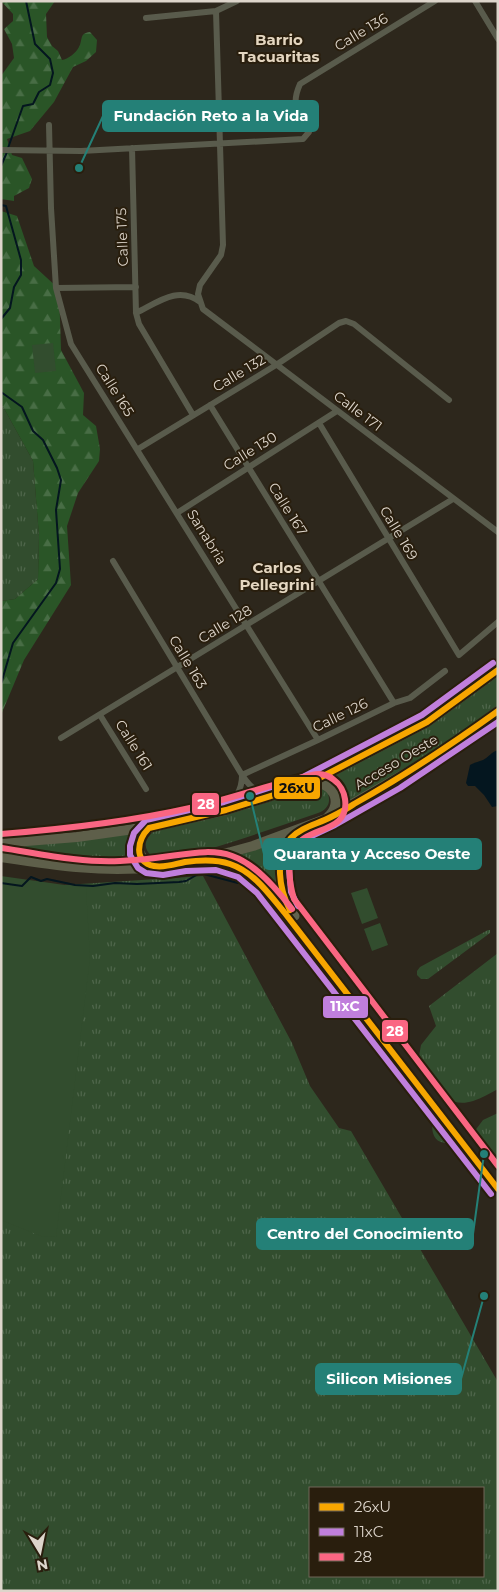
<svg xmlns="http://www.w3.org/2000/svg" width="499" height="1592" viewBox="0 0 499 1592" font-family="Montserrat,sans-serif">
<style>
.grass{fill:url(#grass-tufts);fill-rule:evenodd}
.forest{fill:url(#forest-firs)}
.pitch{fill:#324d2e}
.water{fill:#04161f}
.lines{fill:none;stroke-linecap:round;stroke-linejoin:round}
.stream{stroke:#04161f;stroke-width:2}
.minor{stroke:#595b4c;stroke-width:6}
.major{stroke:#61634f;stroke-width:9}
.highway{stroke:#5e5f4a;stroke-width:10}
.bus-1-casing{stroke:#291e0d;stroke-width:10}
.bus-2-casing{stroke:#291e0d;stroke-width:10}
.bus-3-casing{stroke:#291e0d;stroke-width:10}
.bus-1{stroke:#f7a600;stroke-width:6}
.bus-2{stroke:#c07fdc;stroke-width:6}
.bus-3{stroke:#fa6682;stroke-width:6}
.labels{text-anchor:middle;dominant-baseline:central;stroke-width:4;stroke-linejoin:round;paint-order:stroke}
.street-label{font-size:14px;fill:#ddd5cb;stroke:#291e0d}
.neighbourhood-label{font-size:15px;font-weight:bold;fill:#e4d6c0;stroke:#291e0d}
.leader{fill:none;stroke:#248077;stroke-width:2}
.callout-dot{fill:#248077;stroke:#291e0d;stroke-width:2}
.callout{fill:#248077;stroke:#248077;stroke-width:2}
.callout-label{font-size:15px;text-anchor:middle;font-weight:bold;fill:#fff}
.line-badge{stroke:#291e0d;stroke-width:2}
.badge-label{font-size:14px;text-anchor:middle;font-weight:bold;fill:#fff}
.pale-badge-label{font-size:14px;text-anchor:middle;font-weight:bold;fill:#111}
</style>
<defs>
<pattern id="grass-tufts" width="24" height="20" patternUnits="userSpaceOnUse" patternTransform="scale(1.25)"><rect width="24" height="20" fill="#324d2e"/><path d="M3 7l-1-3M5 7V3M7 7l1-3M15 17l-1-3M17 17v-4M19 17l1-3" fill="none" stroke="#4f664b"/></pattern>
<pattern id="forest-firs" width="22" height="20" patternUnits="userSpaceOnUse" patternTransform="scale(1.25)"><rect width="22" height="20" fill="#2a5527"/><path d="M5 1l3.5 6h-7zM16 11l3.5 6h-7z" fill="#486d45"/></pattern>
</defs>
<rect width="100%" height="100%" fill="#2d271c"/>
<!-- grass -->
<path class="grass" d="M1 403 33 461 39 536 38 579 15 599 1 601Z
M498 671V707L461 735 333 814 338 804 321 782 427 723Z
M313 787 326 790C332 800 329 809 318 813 284 825 251 836 216 847 200 852 182 859 164 860 151 860 139 847 150 835 152 832 157 831 160 829L266 803Z
M141 832C135 847 131 850 141 864H99L1 851V847Z
M283 842 277 864 287 909 438 1105 437 1106 257 873 227 858Z
M203 876 292 1043 310 1086 339 1128 351 1131 498 1382V1591H1V1216L65 885ZM310 1488H483V1576H310Z
M488 930H490V933L428 979H421L417 975V971L420 967Z
M498 953V1089C490 1093 482 1098 473 1101 444 1110 432 1082 418 1062L421 1045 436 1026 429 1006Z
M498 1113V1163L474 1132 483 1120Z
M434 1115 455 1142C434 1147 429 1133 434 1115Z"/>
<!-- forest -->
<path class="forest" d="M1 1H55L46 14 47 37 52 46 58 51 62 60C68 59 76 53 79 47 83 40 79 33 90 32L97 40 96 52 86 61 73 67 54 102 30 131 7 139 12 155 22 158 32 179 29 188 14 196V201L1 199V76L14 58 12 44 4 29 13 21V14Z
M1 211 17 216 34 266 59 289 61 350 84 393 83 415 96 426 100 449 99 461 78 493 67 526 71 585 24 660 1 715V601L15 599 38 579 39 536 33 461 1 403Z"/>
<!-- pitch -->
<path class="pitch" d="M53 343 56 371 35 373 32 345Z
M1 876 86 888 90 958 56 1237 41 1236 1 1220Z
M367 888 378 918 362 924 351 893Z
M380 923 388 945 372 951 364 929Z"/>
<!-- water -->
<path class="water" d="M498 750V806L492 807 484 795 475 786H468L466 783 470 765C475 762 478 762 483 760 489 757 491 752 498 750Z"/>
<g class="lines">
<!-- stream -->
<path class="stream" d="M8 148 23 106 33 104 39 92 50 85 53 73 50 59 35 44 26 1
M1 166 7 152
M1 205 6 206 21 260V275L14 287 10 308 1 319
M1 392 22 407 33 431 43 440 57 468 61 480 56 510 60 569 56 583 13 643 1 684
M1 883 22 886 31 877 41 881 47 879 75 885 93 886 115 883 137 884 179 882 186 881 200 873 238 883"/>
<!-- minor -->
<path class="minor" d="M475 1 498 39
M216 11 223 245 221 255 200 285 198 294 203 309 498 532
M146 18 216 11 237 1
M49 125 51 208 56 288 71 344 318 740
M132 148 136 313 139 324 193 415
M1 150 81 151 303 139 309 132C307 110 287 114 300 84L435 1
M56 288 136 287
M136 313C157 303 178 285 200 302
M210 405 394 703
M319 423 459 655 498 622
M138 449 276 365 339 323 346 321 354 324 449 400
M177 513 337 411
M113 561 242 775C252 790 255 791 273 793
M100 715 146 789
M61 738 453 499
M242 775 318 740 394 703 410 698 445 671
M226 809C235 799 242 790 242 776"/>
<!-- major -->
<path class="major" d="M205 861C229 859 249 871 265 888L498 1189
M295 916C279 897 274 867 287 844 290 839 296 834 301 829"/>
<!-- highway -->
<path class="highway" d="M312 784C333 780 344 803 328 817
M152 827C131 834 135 858 153 866L188 862 231 852 253 846 326 819 413 769 462 738 498 711
M1 843 77 837 155 826 226 810 306 785 427 722 498 670
M1 857C53 865 103 873 156 867"/>
<!-- bus-1 casing -->
<g class="bus-1-casing">
<path id="bus-1" d="M498 670 427 722 306 785 226 810 149 828C137 840 133 862 154 866 165 868 175 864 185 862 200 860 216 859 230 864 254 872 269 894 284 912L498 1189
M290 910C279 889 274 858 291 838 301 827 318 824 331 817 339 813 347 809 354 804 404 776 451 745 498 711"/>
</g>
<!-- bus-2 casing -->
<g class="bus-2-casing">
<path id="bus-2" d="M298 906 291 892 289 869 292 855 301 841 335 825 400 788 498 722
M491 1194 257 893 238 877 216 870 186 871 163 875 146 873 138 868 130 855V846L134 833 146 820 224 802 303 777 422 715 493 663"/>
</g>
<!-- bus-3 casing -->
<g class="bus-3-casing">
<path id="bus-3" d="M1 834C65 829 128 822 190 808 231 799 271 784 312 775 320 773 327 774 334 780 340 784 344 792 345 799 350 833 309 826 296 846 286 862 289 882 294 899L498 1166
M2 848C41 854 81 863 120 861 208 858 228 825 292 909"/>
</g>
<!-- bus-1 -->
<use href="#bus-1" class="bus-1"/>
<!-- bus-2 -->
<use href="#bus-2" class="bus-2"/>
<!-- bus-3 -->
<use href="#bus-3" class="bus-3"/>
</g>
<g class="labels">
<!-- street labels -->
<g class="street-label">
<text transform="translate(361 32) rotate(-31)">Calle 136</text>
<text transform="translate(122 237) rotate(-92)">Calle 175</text>
<text transform="translate(239 373) rotate(-31)">Calle 132</text>
<text transform="translate(115 390) rotate(58)">Calle 165</text>
<text transform="translate(358 411) rotate(37)">Calle 171</text>
<text transform="translate(250 451) rotate(-32)">Calle 130</text>
<text transform="translate(288 509) rotate(58)">Calle 167</text>
<text transform="translate(399 533) rotate(59)">Calle 169</text>
<text transform="translate(207 537) rotate(58)">Sanabria</text>
<text transform="translate(225 624) rotate(-31)">Calle 128</text>
<text transform="translate(188 662) rotate(59)">Calle 163</text>
<text transform="translate(340 715) rotate(-26)">Calle 126</text>
<text transform="translate(134 745) rotate(58)">Calle 161</text>
<text transform="translate(396 762) rotate(-31)">Acceso Oeste</text>
</g>
<!-- neighbourhood labels -->
<g class="neighbourhood-label">
<text x="279" y="39">Barrio<tspan x="279" dy="17">Tacuaritas</tspan></text>
<text x="277" y="567">Carlos<tspan x="277" dy="17">Pellegrini</tspan></text>
</g>
</g>
<!-- callouts -->
<path class="leader" d="M79 168L103 116M250 796L264 854M484 1154L473 1234M484 1296L461 1379"/>
<g class="callout-dot">
<circle cx="79" cy="168" r="5"/>
<circle cx="250" cy="796" r="5"/>
<circle cx="484" cy="1154" r="5"/>
<circle cx="484" cy="1296" r="5"/>
</g>
<g class="callout">
<rect x="103" y="101" width="215" height="30" rx="5"/>
<rect x="264" y="839" width="217" height="30" rx="5"/>
<rect x="257" y="1219" width="216" height="30" rx="5"/>
<rect x="316" y="1364" width="145" height="30" rx="5"/>
</g>
<g class="callout-label">
<text x="211" y="121">Fundación Reto a la Vida</text>
<text x="372" y="859">Quaranta y Acceso Oeste</text>
<text x="365" y="1239">Centro del Conocimiento</text>
<text x="389" y="1384">Silicon Misiones</text>
</g>
<g class="line-badge">
<rect x="273" y="776" width="48" height="24" rx="5" fill="#f7a600"/>
<rect x="191" y="792" width="29" height="24" rx="5" fill="#fa6682"/>
<rect x="322" y="995" width="47" height="24" rx="5" fill="#c07fdc"/>
<rect x="381" y="1019" width="28" height="24" rx="5" fill="#fa6682"/>
</g>
<g class="badge-label">
<text x="206" y="809">28</text>
<text x="345" y="1011">11xC</text>
<text x="395" y="1036">28</text>
</g>
<g class="pale-badge-label">
<text x="297" y="793">26xU</text>
</g>
<!-- border -->
<rect width="499" height="1592" fill="none" stroke="#ddd5cb" stroke-width="5"/>
<!-- legend -->
<rect x="309" y="1487" width="175" height="90" fill="#291e0d" stroke="#716759"/>
<rect x="319" y="1503" width="25" height="8" fill="#f7a600" stroke="#716759"/>
<text x="354" y="1512" font-size="15" fill="#ddd5cb">26xU</text>
<rect x="319" y="1528" width="25" height="8" fill="#c07fdc" stroke="#716759"/>
<text x="354" y="1537" font-size="15" fill="#ddd5cb">11xC</text>
<rect x="319" y="1553" width="25" height="8" fill="#fa6682" stroke="#716759"/>
<text x="354" y="1562" font-size="15" fill="#ddd5cb">28</text>
<!-- north arrow -->
<g transform="translate(40 1552) rotate(170)" stroke="#291e0d" stroke-width="4" paint-order="stroke">
<path d="M0-4L9 19L0 12L-9 19Z" fill="#ddd5cb"/>
<text y="-8" font-size="14" font-weight="bold" text-anchor="middle" fill="#ddd5cb">N</text>
</g>
</svg>
